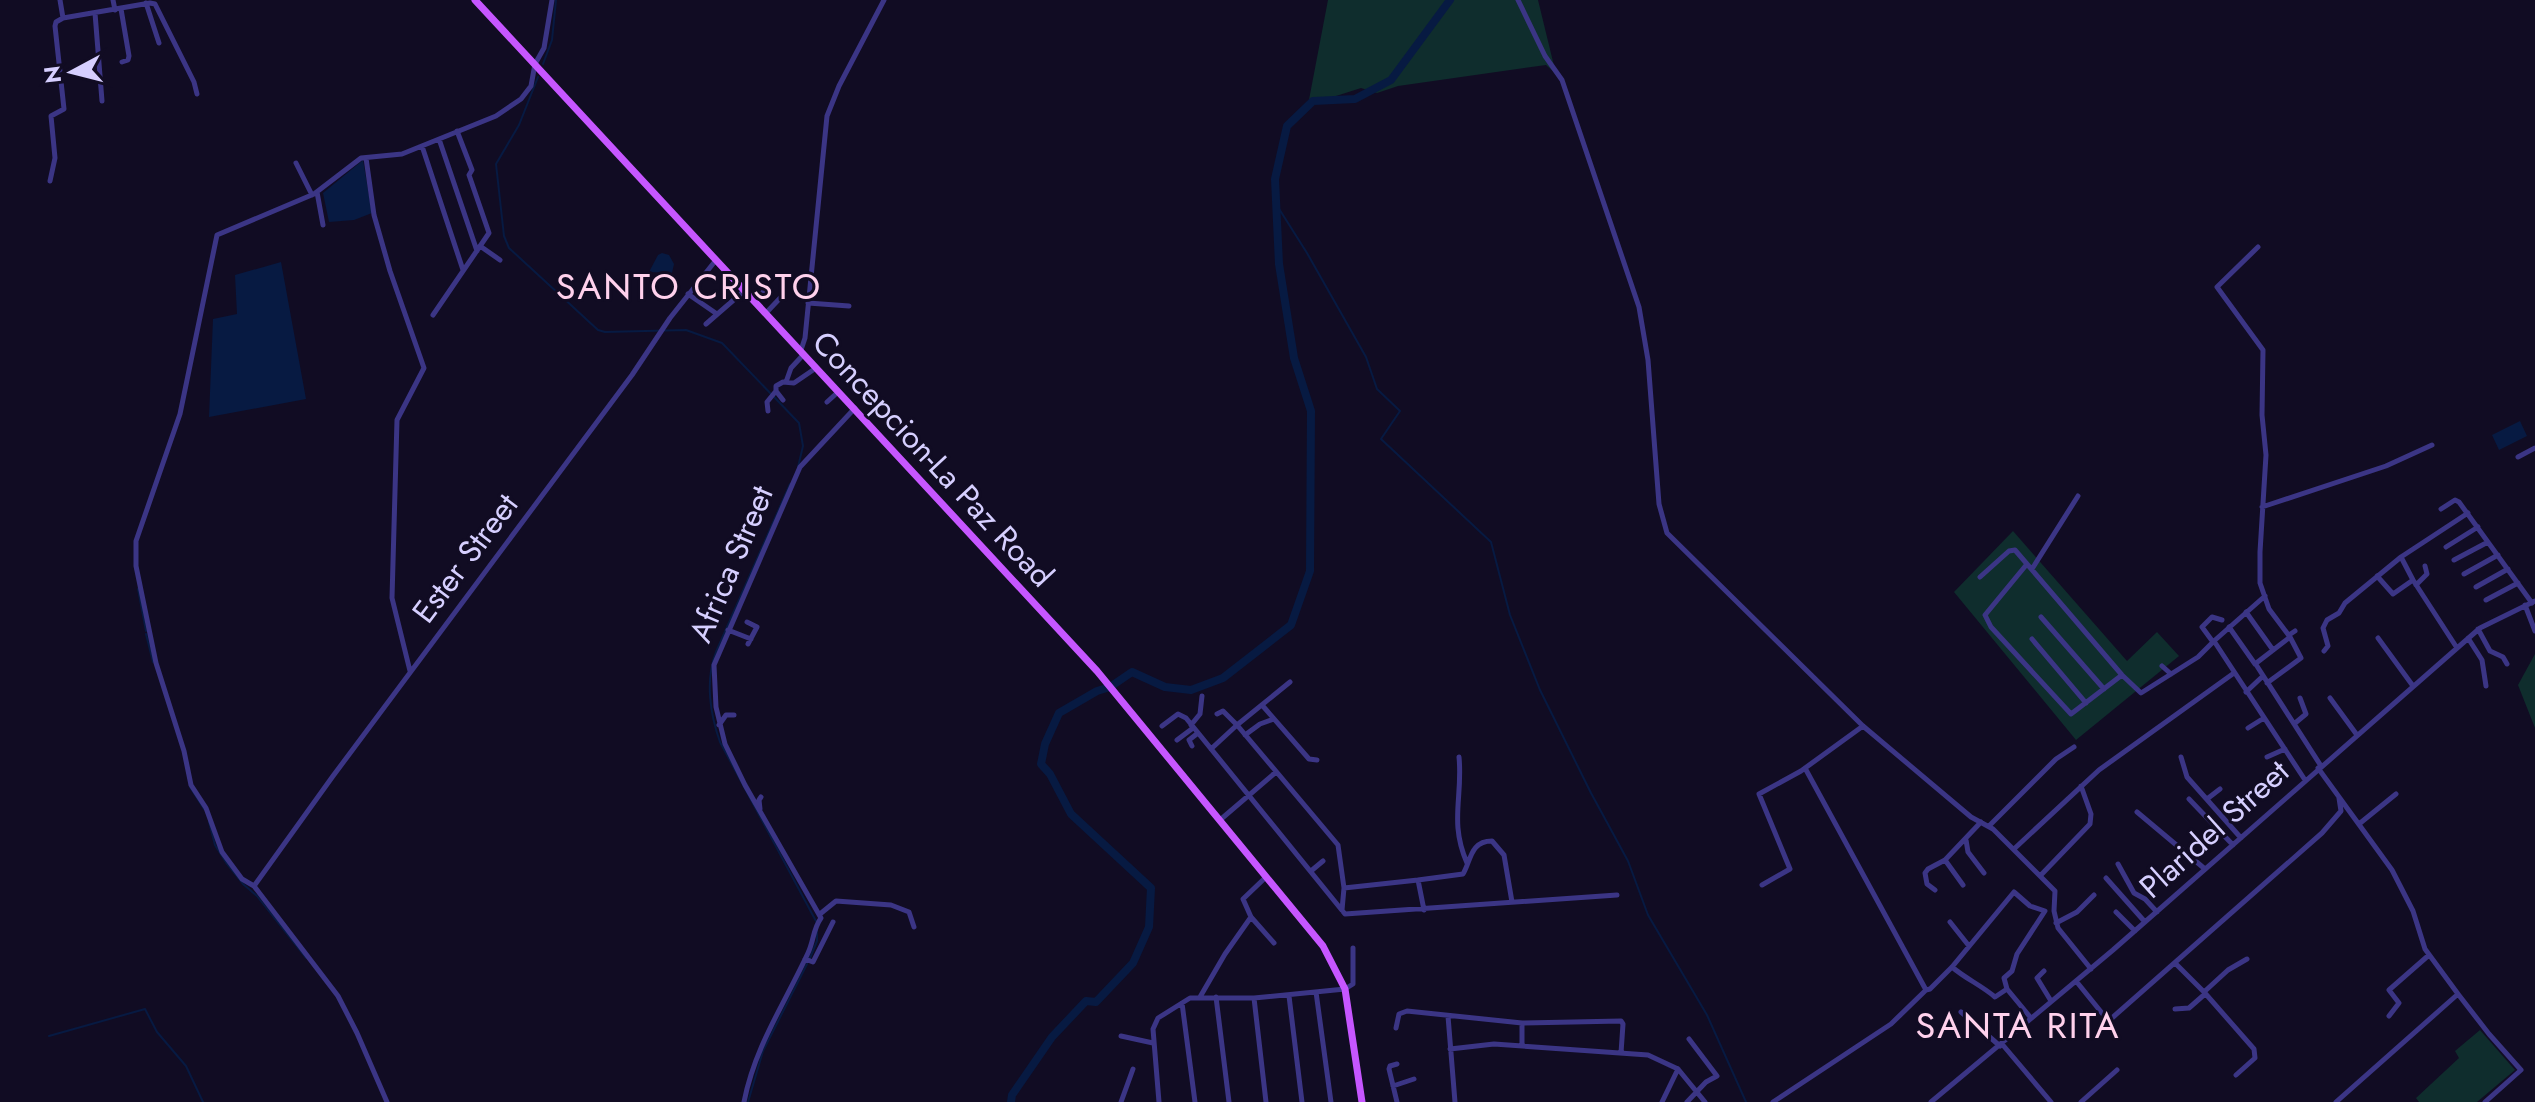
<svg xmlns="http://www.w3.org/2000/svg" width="2535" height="1102" viewBox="0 0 2535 1102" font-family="Jost,sans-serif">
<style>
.green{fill:#0f2d2d}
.water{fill:#071a42}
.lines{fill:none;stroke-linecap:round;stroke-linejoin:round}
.stream{stroke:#071a42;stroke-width:2}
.river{stroke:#071a42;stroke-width:8}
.minor{stroke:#3b3585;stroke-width:5}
.major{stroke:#c656ff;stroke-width:7}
.labels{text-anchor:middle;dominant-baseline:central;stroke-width:6;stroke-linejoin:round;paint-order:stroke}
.street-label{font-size:32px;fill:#d6cfff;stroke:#110c23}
.quarter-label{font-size:36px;letter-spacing:2px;fill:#ffd1ec;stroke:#110c23}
</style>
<rect width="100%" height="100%" fill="#110c23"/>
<!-- green -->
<path class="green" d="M1328 0H1538L1556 74 1546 65 1398 86 1377 93 1361 88 1308 105Z
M2013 531 2127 661 2157 632 2179 656 2076 740 1954 592Z
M2535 654V728L2518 685Z
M2480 1030 2515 1070 2477 1102H2419L2416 1098 2459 1058 2455 1051Z"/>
<!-- water -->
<path class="water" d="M363 160 372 213 354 220 329 222 323 193Z
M662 253 669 255 674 264 672 273 649 272 658 255Z
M281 262 306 399 209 417 213 319 237 314 235 275Z
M2520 421 2527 436 2499 450 2492 435Z"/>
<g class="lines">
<!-- stream -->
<path class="stream" d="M543 64 552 40 556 0
M538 77 519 125 496 164 504 236 509 248 598 330 605 332 686 330 722 343 799 423 803 446 798 467
M1276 204 1307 253 1366 357 1377 389 1400 411 1381 439 1491 542 1510 615 1540 690 1591 793 1628 861 1648 915 1707 1015 1746 1102
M790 484 716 652C705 680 710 714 720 742L817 923
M138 589 146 631
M146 634 153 662
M190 787 204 809
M209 822 215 845 227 864 243 884 257 896 306 958
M810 958 817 941V929
M49 1036 145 1009 157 1032 186 1066 203 1102
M748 1102 763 1051 807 964"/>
<!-- river -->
<path class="river" d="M1011 1102 1012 1095 1052 1037 1086 1001 1096 1002 1133 963 1149 927 1151 888 1071 814 1050 774 1041 764 1045 744 1059 713 1097 691 1110 687 1132 672 1165 687 1191 690 1223 678 1291 625 1310 571 1311 411 1294 358 1279 264 1275 179 1287 126 1313 101 1355 99 1391 80 1450 0"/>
<!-- minor -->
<path class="minor" d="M113 0 115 10
M1518 0 1545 56 1562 80 1639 307 1648 360 1659 504 1667 533 1863 726 1971 817 1993 829 2055 891 2054 911 2058 928 2091 969
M146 3 159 43
M121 9 129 56 128 60 122 62
M95 13 102 101
M63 18 150 3 155 4 194 82 197 94
M439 139 477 251
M422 146 463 270
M366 158 374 215 390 271 424 368 397 420 392 598 410 671
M296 163 312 195
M50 181 55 158 51 116 64 109 55 26 56 22 63 18 60 0
M317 192 323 225
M480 246 500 260
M688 294 717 314
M753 300 767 289
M808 303 849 306
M766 313 783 295
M433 315 489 233 469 175 472 170 457 131
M706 324 744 291
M801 350 805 338 827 116 839 86 884 0
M786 382 791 368 804 354
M783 400 776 391V386L783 382 794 383 816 368
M827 402 838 392
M768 411 767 402 776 391
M2518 457 2535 448
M2262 507 2386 466 2432 445
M2441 509 2455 500 2459 502 2532 603
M2446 547 2478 527
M2454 560 2488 542
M2027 564 1985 615 1991 627 2071 714 2122 675
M2032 569 2078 496
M2464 574 2498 555
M2377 576 2393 594 2413 580
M1980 577 2009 551 2015 550 2122 675 2141 693 2198 657 2214 641
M2416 585 2427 574 2425 566
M2476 587 2508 569
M2265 596 2214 641 2305 780
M2486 600 2518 583
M2525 605 2535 631
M2246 612 2273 650
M2041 617 2104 689
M747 622 757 627 748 644
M2229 627 2255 664 2290 637 2269 609 2260 583V552L2266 455 2262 415 2263 350 2217 287 2258 247
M2478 629 2490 651 2503 657 2507 664
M728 630 751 639
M2289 635 2295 631
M2378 638 2413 686
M2468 638 2482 660 2486 686
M2032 639 2086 703
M2213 642 2202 627 2212 617 2222 620
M2457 648 2413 580 2401 557 2468 513
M2324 651 2328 646 2323 628 2327 620 2339 613 2345 603 2401 557
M2255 663 2321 766
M2162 666 2171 674
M1290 682 1237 725 1338 845 1344 888 1342 910
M2267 683 2301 658 2290 637
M2246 692 2263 676
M2330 698 2357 735
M1262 705 1309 759 1317 760
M2294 724 2306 714 2300 698
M719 725 726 715H734
M1191 725 1200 714 1202 696
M1162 726 1178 714 1186 718 1345 914 1617 895
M2248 728 2264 718
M1245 735 1260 724 1274 719
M1177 740 1193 728
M1192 746 1189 740 1198 733
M1211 749 1237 725 1223 711 1217 714
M1459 757C1463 797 1449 822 1467 863
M2181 757 2187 777 2241 838
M2267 757 2285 749
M1805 768 1926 990 1930 989 1952 967 2014 892 2030 906 2045 911 2017 954 2012 971 2004 978 2007 989
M2318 768 2392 870 2413 911 2425 949 2458 994 2336 1102
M2189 799 2233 845
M2207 799 2220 789
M760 809 759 800 761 797
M2137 812 2205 869
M1220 820 1276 772
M2359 824 2396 794
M1989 826 2056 759 2074 747
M1966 840 1968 852 1984 873
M2014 849 2099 770 2234 673
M2118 864 2134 893 2145 899 2157 912
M1311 871 1323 861
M2040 876 2090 824 2091 814 2081 786
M2106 878 2145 922
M1418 880 1463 874C1471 861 1470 841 1492 841L1504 855 1512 902
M1762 885 1790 869 1759 794 1801 771 1863 726
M1963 885 1945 860 1981 822
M254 886 333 776 632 375 670 318 716 260
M1344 888 1418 880 1424 910
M1935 890 1927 884 1925 873 1928 869 1945 860
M2116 912 2135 931
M820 914 836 901 891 905 909 912 914 927
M1251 917 1274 943
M1950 922 1969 946
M2056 923 2077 912 2094 895
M805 959 813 962 833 922
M2176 964 2204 992 2228 970 2247 959
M1952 967C1966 979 1981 985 1995 997L2007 989 2031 1018
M2044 971 2037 978 2051 1001
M2076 981 2106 1018H2112L2322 833 2341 811 2339 798
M1316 992 1331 1102
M2204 992 2254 1049 2255 1058 2236 1075
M2458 994 2489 1034 2521 1070 2485 1102
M1289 996 1302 1102
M1200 997 1225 954 1251 917 1243 899 1266 877
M1216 997 1229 1102
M1254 998 1266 1102
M1182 1003 1195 1102
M2175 1009 2189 1008 2205 994
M1961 1012 2000 1046
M1448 1016 1455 1102
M2389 1016 2399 1003 2389 990 2429 955
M1522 1023V1046
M1396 1028 1399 1014 1407 1011 1522 1023 1621 1021 1623 1024 1621 1053
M1121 1036 1153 1043
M2002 1044 2051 1102
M1450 1049 1494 1044 1648 1055 1678 1069 1662 1102
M1678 1069 1705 1102
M1393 1086 1414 1079
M387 1102 357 1033 338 996 254 886 242 879 222 852 206 808 191 785 184 751 156 663 136 566V541L180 414 217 235 314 194 361 158 402 154 496 116 521 99 531 86 535 64 544 48 552 0
M744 1102C755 1046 785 1003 808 953 814 940 813 929 821 918L745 785 725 744 716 707 714 665 800 467 855 408
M1121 1102 1133 1069
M1159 1102 1153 1029 1158 1018 1190 998H1254L1345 989 1353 984V948
M1397 1102 1389 1069 1390 1066 1397 1064
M1687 1102 1706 1082 1717 1076 1689 1039
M1773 1102 1891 1024 1926 990
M1931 1102 2113 950 2480 628 2535 601
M2081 1102 2117 1070"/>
<!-- major -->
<path class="major" d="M475 0 1097 671 1323 946 1345 989 1362 1102"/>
</g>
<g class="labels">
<!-- street labels -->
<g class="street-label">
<text transform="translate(933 459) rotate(47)">Concepcion-La Paz Road</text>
<text transform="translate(465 558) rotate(-53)">Ester Street</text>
<text transform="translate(731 564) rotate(-67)">Africa Street</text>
<text transform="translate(2214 829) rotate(-42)">Plaridel Street</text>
</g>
<!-- quarter labels -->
<g class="quarter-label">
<text x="689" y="286">SANTO CRISTO</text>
<text x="2018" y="1025">SANTA RITA</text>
</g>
</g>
<!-- north arrow -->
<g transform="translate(72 72) rotate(263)" stroke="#110c23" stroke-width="6" paint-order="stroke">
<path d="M0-6L14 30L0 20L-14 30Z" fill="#d6cfff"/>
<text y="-12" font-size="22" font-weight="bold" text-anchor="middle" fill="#d6cfff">N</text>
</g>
</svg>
